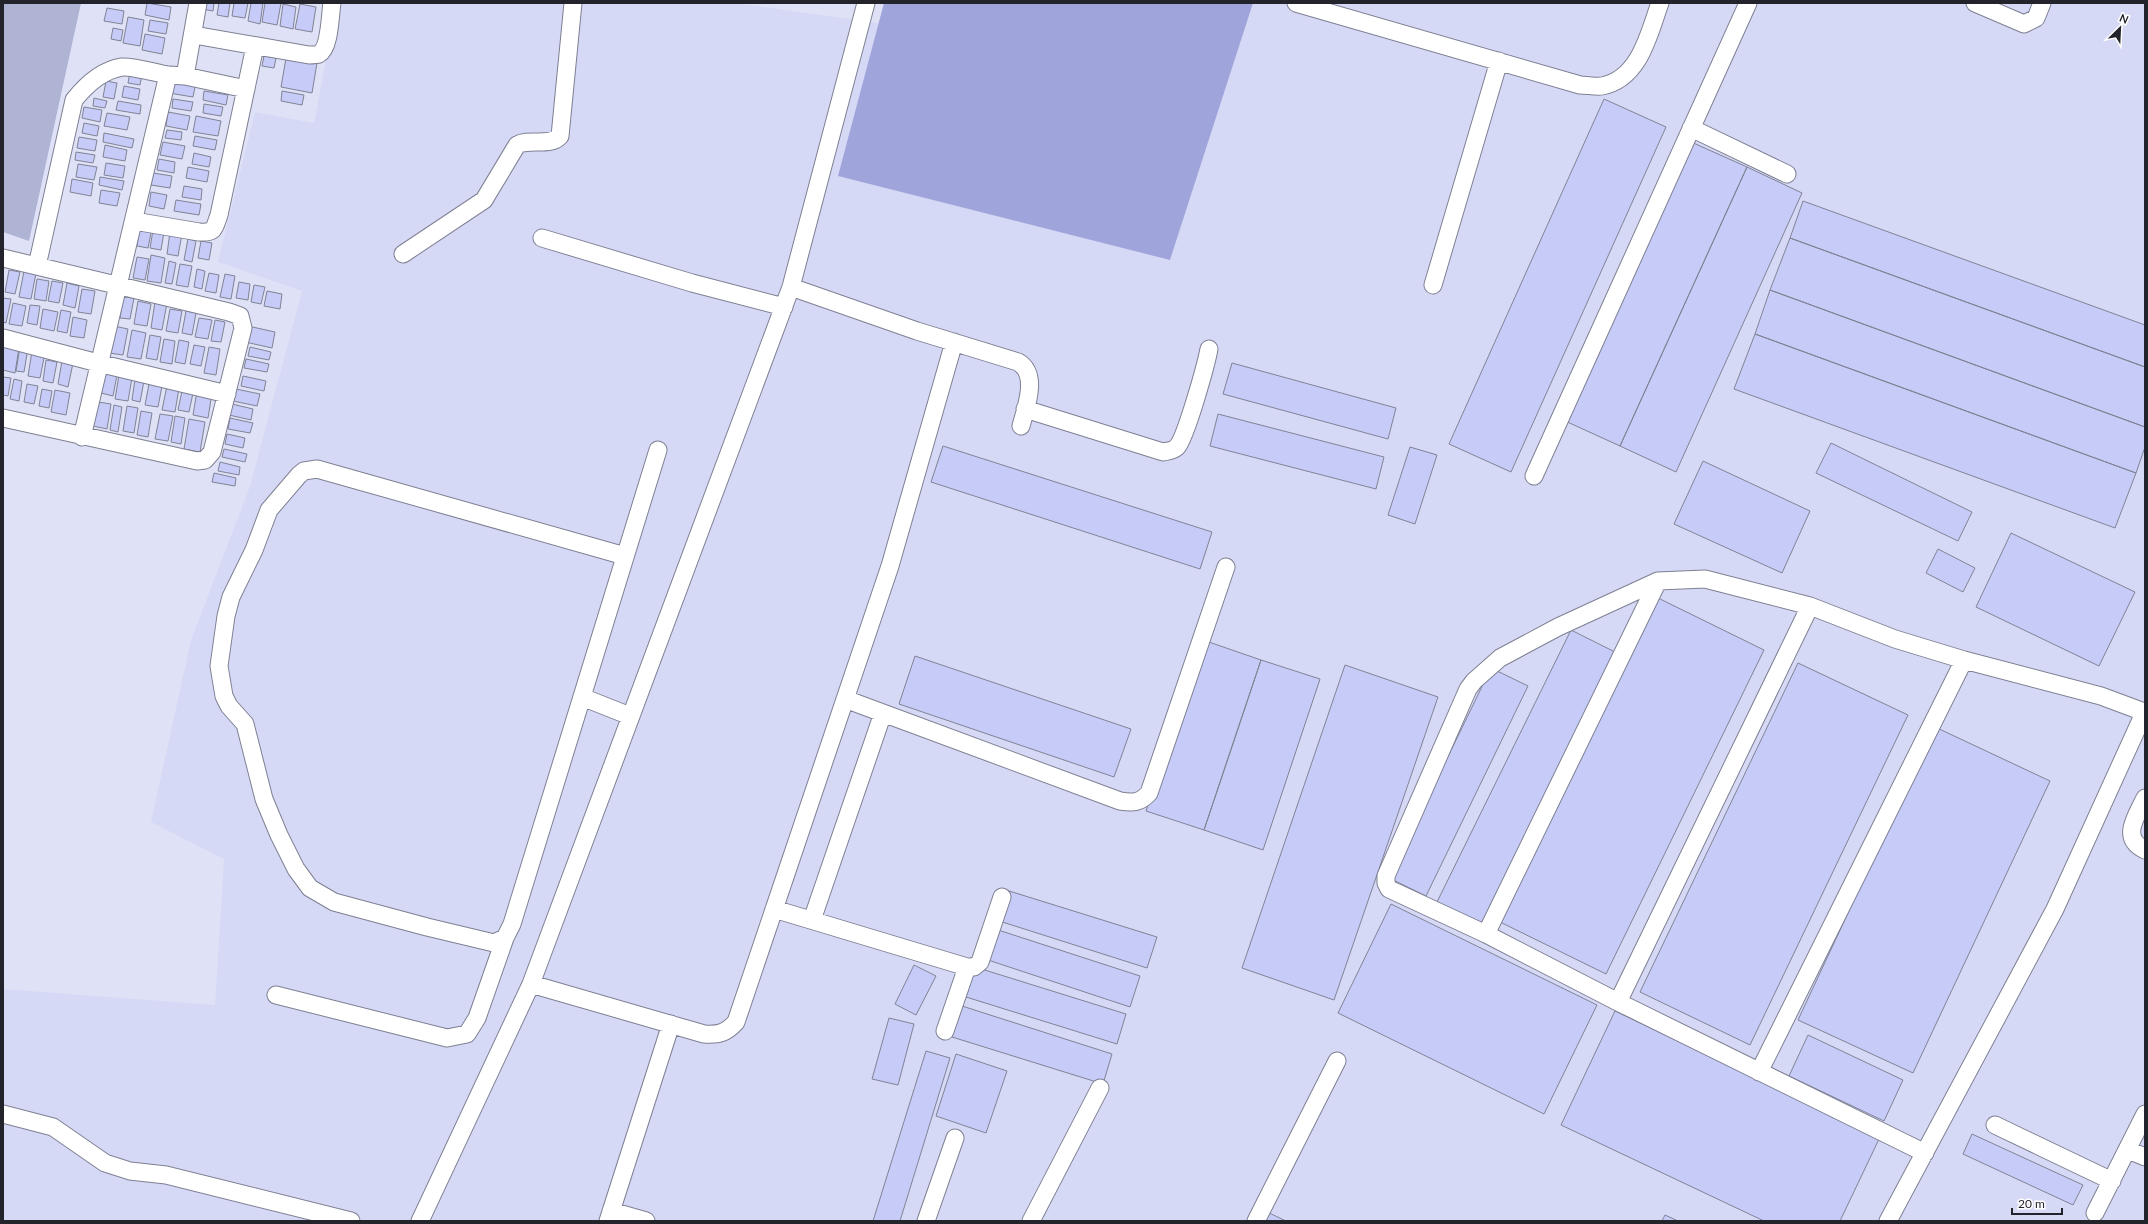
<svg xmlns="http://www.w3.org/2000/svg" width="2148" height="1224" viewBox="0 0 2148 1224" font-family="Lato,sans-serif">
<style>
.built{fill:#d6d9f5}
.green{fill:#afb3d4}
.forest{fill:#9fa4da}
.building{fill:#c6cbf8;stroke:#818395}
.lines{fill:none;stroke-linecap:round;stroke-linejoin:round}
.minor-casing{stroke:#7e8093;stroke-width:19}
.minor{stroke:#fff;stroke-width:17}
</style>
<rect width="100%" height="100%" fill="#dfe2f6"/>
<!-- built -->
<path class="built" d="M337 3H736L879 23 839 176 1170 260 1253 3H2145V1221H3V989L215 1005 224 859 151 822 191 640 250 486 302 291 218 262 255 112 314 123Z"/>
<!-- green -->
<path class="green" d="M3 3H81L29 241 3 232Z"/>
<!-- forest -->
<path class="forest" d="M884 3H1253L1170 260 838 176Z"/>
<!-- building -->
<path class="building" d="M147 3 171 7 169 20 145 15Z
M203 3H214L213 11 202 9Z
M219 3H230L228 17 217 15Z
M234 3H248L245 18 232 16Z
M251 3H263L260 24 248 21Z
M265 3H281L277 25 262 22Z
M283 4 296 7 293 29 280 26Z
M300 4 316 7 312 32 295 29Z
M107 8 124 11 122 24 104 21Z
M128 17 144 20 140 46 123 43Z
M150 20 168 23 166 34 148 31Z
M113 28 123 30 121 41 111 39Z
M145 34 165 38 162 54 142 50Z
M264 56 276 58 274 68 262 66Z
M286 58 317 63 312 93 281 87Z
M130 72 142 74 140 85 128 83Z
M171 78 196 82 193 97 169 93Z
M106 81 117 83 114 99 103 97Z
M124 86 140 89 138 100 122 97Z
M204 91 228 95 226 105 203 100Z
M282 91 304 95 302 105 281 101Z
M94 98 107 101 105 108 93 106Z
M173 99 193 102 191 111 172 108Z
M1604 99 1666 127 1511 472 1449 444Z
M118 101 141 105 140 114 116 110Z
M204 104 223 107 221 116 203 113Z
M84 107 102 110 100 122 82 118Z
M168 112 190 116 187 130 166 126Z
M107 113 130 117 127 130 104 126Z
M196 116 221 121 218 136 193 132Z
M84 123 99 126 97 136 82 133Z
M167 130 182 132 181 140 165 138Z
M104 133 134 139 132 148 103 142Z
M195 136 217 140 215 150 193 146Z
M79 137 97 140 95 151 77 148Z
M1689 141 1747 167 1620 446 1563 420Z
M163 142 185 146 182 159 160 155Z
M105 145 127 150 125 161 103 157Z
M76 152 95 155 93 163 75 160Z
M194 153 211 157 209 167 192 164Z
M159 159 175 162 174 173 157 170Z
M106 163 125 166 123 178 104 175Z
M78 164 97 167 94 180 76 177Z
M188 167 209 171 207 182 186 178Z
M1747 167 1802 193 1676 472 1620 446Z
M153 173 172 176 170 188 151 185Z
M100 177 124 181 122 190 99 185Z
M72 179 93 183 91 196 70 192Z
M184 186 202 189 201 200 182 197Z
M101 190 120 193 117 206 99 203Z
M151 192 167 195 164 209 149 206Z
M176 200 201 204 199 215 174 211Z
M1803 201 2145 325V367L1790 238Z
M140 226 152 228 148 248 137 246Z
M153 230 164 232 161 250 150 248Z
M170 232 182 234 178 256 167 254Z
M1790 238 2145 367V427L1770 290Z
M188 239 196 241 192 262 184 260Z
M201 241 212 243 209 260 198 258Z
M151 255 165 258 161 283 147 281Z
M137 257 149 259 145 280 133 278Z
M169 261 176 263 172 284 165 283Z
M180 264 192 266 188 287 176 285Z
M197 269 205 271 202 289 194 287Z
M9 270 20 272 15 294 5 292Z
M24 271 36 273 31 299 19 297Z
M209 273 219 275 216 293 205 291Z
M225 274 235 276 231 299 220 297Z
M37 279 49 281 46 301 34 299Z
M52 281 63 283 59 303 48 301Z
M239 282 250 284 248 300 236 298Z
M67 283 79 286 75 308 63 305Z
M254 285 265 287 261 304 251 302Z
M82 289 95 291 91 314 78 312Z
M1770 290 2145 427V447L2136 473 1755 334Z
M267 291 282 294 280 309 264 306Z
M123 297 134 298 130 319 120 318Z
M3 298 11 299 6 323 3 322Z
M138 301 151 304 147 326 134 324Z
M155 302 167 303 162 330 151 328Z
M13 303 26 306 22 326 9 324Z
M30 305 40 306 37 325 27 323Z
M43 309 58 312 54 331 40 328Z
M170 309 182 311 178 333 166 331Z
M61 310 71 312 67 333 57 331Z
M186 311 196 313 192 335 182 333Z
M73 317 87 320 84 338 70 336Z
M199 318 212 320 208 339 195 337Z
M215 320 225 322 221 342 211 341Z
M114 326 128 329 123 355 109 353Z
M248 326 275 332 272 348 245 342Z
M132 330 146 333 141 359 127 357Z
M1755 334 2136 473 2115 528 1734 389Z
M150 335 161 337 157 360 146 358Z
M164 339 175 341 172 364 160 362Z
M179 340 189 342 185 364 175 362Z
M3 345 19 348 15 373 3 370Z
M194 345 205 347 201 366 190 364Z
M20 347 28 348 24 372 16 371Z
M209 347 220 349 216 375 204 373Z
M250 347 271 352 269 360 248 356Z
M32 351 45 353 40 378 28 376Z
M246 359 269 364 267 372 244 368Z
M46 360 57 362 53 383 43 381Z
M62 361 73 363 68 387 58 384Z
M1232 363 1396 408 1388 439 1223 394Z
M105 373 117 375 113 396 101 393Z
M119 375 132 378 128 401 115 399Z
M243 376 266 381 264 391 241 386Z
M3 377 11 378 8 396 3 395Z
M14 379 22 381 19 401 10 399Z
M135 379 144 381 140 402 132 400Z
M27 384 38 386 34 404 24 402Z
M149 384 162 386 158 407 145 405Z
M167 386 179 388 175 412 162 410Z
M42 389 52 391 49 408 39 406Z
M236 389 260 394 257 406 233 401Z
M55 390 70 393 66 415 51 412Z
M182 391 193 393 189 412 178 410Z
M197 391 212 393 208 418 193 415Z
M98 402 111 404 107 429 93 426Z
M232 404 253 409 251 420 229 415Z
M114 405 122 407 118 432 110 430Z
M127 406 138 408 134 433 123 431Z
M141 411 152 413 148 437 137 435Z
M160 414 173 416 168 441 155 439Z
M1218 414 1384 457 1376 489 1210 446Z
M175 416 185 418 181 444 171 442Z
M230 418 253 423 250 433 228 429Z
M189 419 205 422 200 452 184 449Z
M227 434 245 438 243 448 225 444Z
M1831 443 1972 512 1958 541 1816 473Z
M943 446 1212 532 1200 569 931 482Z
M1410 447 1437 455 1415 524 1388 515Z
M224 449 247 454 245 462 222 457Z
M1703 461 1810 511 1782 573 1674 524Z
M220 462 240 467 239 475 218 471Z
M214 473 236 478 235 486 212 482Z
M2011 533 2135 592 2099 666 1976 607Z
M1938 549 1975 568 1963 592 1926 573Z
M1656 597 1764 650 1606 974 1498 921Z
M1571 630 1617 653 1482 927 1436 904Z
M1203 640 1261 660 1204 830 1146 811Z
M915 656 1131 729 1114 777 899 704Z
M1261 660 1320 679 1263 850 1204 830Z
M1798 663 1908 715 1750 1045 1640 992Z
M1345 665 1438 697 1334 1000 1242 968Z
M1491 668 1528 686 1426 896 1389 878Z
M1935 727 2050 781 1913 1073 1798 1020Z
M1006 890 1157 937 1147 968 996 920Z
M1391 904 1597 1005 1544 1114 1338 1013Z
M995 929 1140 976 1130 1007 985 959Z
M914 965 936 976 916 1015 895 1004Z
M975 967 1126 1014 1117 1044 966 997Z
M962 1006 1112 1054 1103 1084 952 1037Z
M1615 1011 1880 1137 1840 1221H1764L1561 1125Z
M889 1018 914 1024 898 1085 872 1079Z
M1808 1035 1903 1080 1884 1121 1789 1076Z
M926 1051 950 1058 900 1221H873Z
M956 1054 1007 1071 986 1133 936 1116Z
M1972 1134 2083 1185 2073 1205 1963 1154Z
M1265 1211 1286 1221H1260Z
M1665 1215 1678 1221H1662Z"/>
<g class="lines">
<!-- minor casing -->
<g class="minor-casing">
<path id="minor" d="M1296 3 1580 85C1587 85 1596 87 1602 86 1640 79 1649 33 1660 3
M1975 3 2024 24 2036 18 2042 3
M194 35 309 55C312 55 316 55 319 54 330 48 330 15 332 3
M185 76 198 3
M1691 128 1787 174
M134 221 199 232C215 233 214 229 219 215L255 46
M542 238 692 283 784 307
M403 254 484 200 517 145C529 138 551 147 560 136L573 3
M3 258 229 312 240 316 243 328 212 452 205 460 197 461 3 418
M37 266 74 100C86 85 103 70 122 67 133 66 156 73 168 75
M1433 285 1499 61
M791 287 917 331 1018 362C1039 374 1026 407 1021 426
M3 338 98 363 227 394
M1025 409 1163 452C1168 451 1173 451 1177 447 1186 437 1206 365 1209 349
M82 437 168 75 185 76 246 89
M1534 476 1748 3
M625 556 317 469 304 471 299 475 269 510 254 550 231 597 226 616 219 666 224 696 229 706 245 724 264 799 279 835 296 869 310 888 334 902 427 927 494 943 505 938 512 924 658 450
M582 697 630 716
M845 699 1120 801C1133 803 1140 803 1149 793L1226 567
M2145 798C2136 817 2120 838 2145 850
M774 909 967 967H974L980 962 1002 897
M812 920 883 713
M1486 934 1658 581
M531 984 704 1034C719 1035 726 1033 736 1022L890 566 954 342
M276 995 447 1038 467 1034 477 1018 505 938
M1618 1002 1810 606
M945 1031 967 967
M1759 1072 1964 660
M3 1114 53 1127 105 1163 130 1171 166 1175 351 1221
M1995 1125 2112 1181
M2128 1150 2145 1157
M1925 1153 1618 1002 1486 934 1389 889 1386 883V876L1468 689 1474 681 1500 658 1558 627 1658 581 1705 579 1810 606 1895 639 1964 660 2101 696 2144 712
M611 1211 646 1221
M2095 1213 2145 1114
M420 1221 531 984 791 287 866 3
M608 1221 671 1024
M926 1221 955 1138
M1031 1221 1100 1088
M1256 1221 1337 1061
M1888 1221 2055 909 2145 711"/>
</g>
<!-- minor -->
<use href="#minor" class="minor"/>
</g>
<!-- border -->
<rect width="2148" height="1224" fill="none" stroke="#22232b" stroke-width="8"/>
<!-- north arrow -->
<g transform="translate(2120 28) rotate(24)" stroke="#ffffff" stroke-width="3" paint-order="stroke">
<path d="M0-3L7 15L0 10L-7 15Z" fill="#22232b"/>
<text y="-6" font-size="11" font-weight="bold" text-anchor="middle" fill="#22232b">N</text>
</g>
<!-- scale -->
<path d="M2012 1208v6h50v-6" fill="none" stroke="#22232b" stroke-width="2"/>
<text x="2018" y="1208" font-size="12" fill="#22232b" stroke="#ffffff" stroke-width="3" paint-order="stroke">20 m</text>
</svg>
